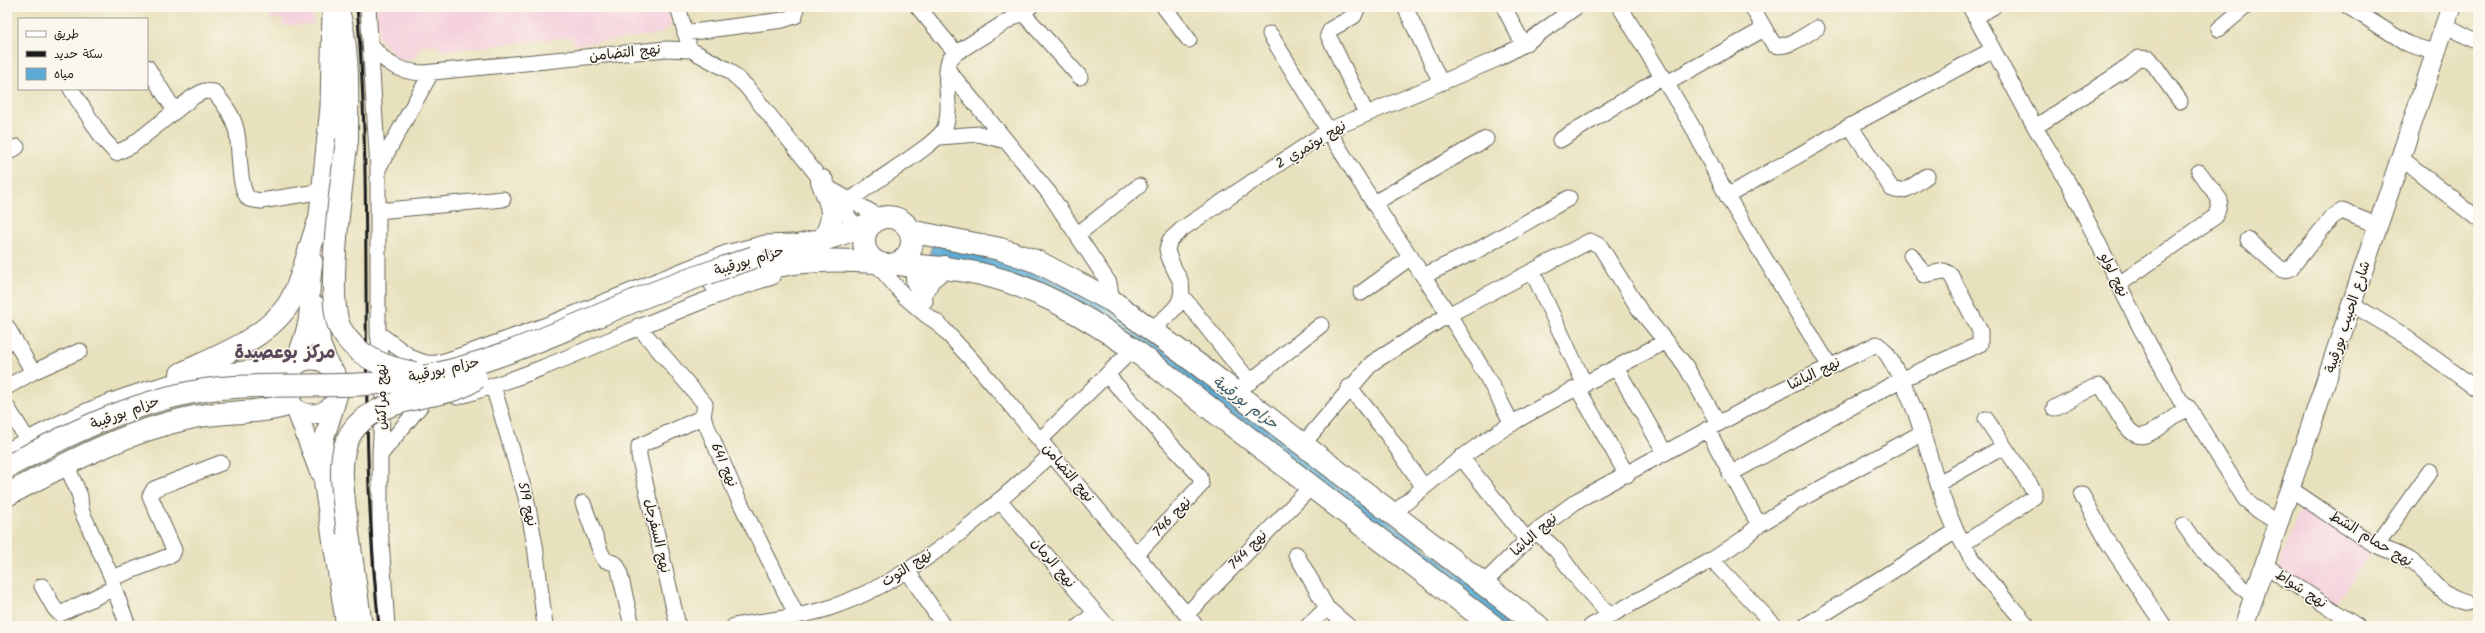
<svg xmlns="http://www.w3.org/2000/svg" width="2485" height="633" viewBox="0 0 2485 633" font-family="Kalam,'Playpen Sans Arabic',sans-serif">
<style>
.built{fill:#f4cfdc}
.water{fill:#5caad5;stroke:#3c6378}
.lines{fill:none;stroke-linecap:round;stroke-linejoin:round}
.minor-casing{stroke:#636154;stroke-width:17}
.major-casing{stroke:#636154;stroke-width:21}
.highway-casing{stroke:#636154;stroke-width:24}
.minor{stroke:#fff;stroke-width:15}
.major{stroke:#fff;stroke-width:19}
.highway{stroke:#fff;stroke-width:22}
.rail{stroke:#1c1c1c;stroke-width:3}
.highway-bridge-casing{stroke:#636154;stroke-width:24;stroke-linecap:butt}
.highway-bridge{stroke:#fff;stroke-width:22}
.labels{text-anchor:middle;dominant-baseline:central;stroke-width:3;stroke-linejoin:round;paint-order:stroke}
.street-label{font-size:14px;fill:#1c1c1c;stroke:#fbf7ec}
.water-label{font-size:15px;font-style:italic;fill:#395c6f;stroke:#fbf7ec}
.district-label{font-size:18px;font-weight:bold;fill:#5d495e;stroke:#fbf7ec}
</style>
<rect width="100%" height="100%" fill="#fbf7ec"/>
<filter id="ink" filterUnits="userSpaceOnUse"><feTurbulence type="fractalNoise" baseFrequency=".025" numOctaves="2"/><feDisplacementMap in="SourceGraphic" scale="8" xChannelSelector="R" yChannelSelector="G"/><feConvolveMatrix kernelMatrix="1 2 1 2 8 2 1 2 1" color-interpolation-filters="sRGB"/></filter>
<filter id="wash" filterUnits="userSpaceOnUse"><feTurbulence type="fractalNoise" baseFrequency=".012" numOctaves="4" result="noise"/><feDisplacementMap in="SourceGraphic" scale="16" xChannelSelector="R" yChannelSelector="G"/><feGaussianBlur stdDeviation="0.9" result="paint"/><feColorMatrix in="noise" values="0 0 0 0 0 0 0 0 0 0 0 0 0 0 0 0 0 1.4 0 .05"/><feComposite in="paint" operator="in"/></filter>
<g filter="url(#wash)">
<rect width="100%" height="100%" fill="#e8e1bd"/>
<!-- built -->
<path class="built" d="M270 7H313V24L283 26 282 18 272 20Z
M376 7H667L672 25 659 34 576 45 571 37 444 51 436 44 421 46 413 59 400 61 379 38Z
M2302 501 2373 548 2336 604 2279 567Z"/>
<!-- water -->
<path class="water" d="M933 243 979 250 1096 297 1528 626H1501L1120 333 930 257Z"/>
</g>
<g filter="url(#ink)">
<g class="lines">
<!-- minor casing -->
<g class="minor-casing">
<path id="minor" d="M368 7 378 169V333L384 376 380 455V526L387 626
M678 7 688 42
M918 7 956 53
M1164 7 1189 40
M1358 7 1354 16 1331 29 1328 35 1366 113
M1405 7 1441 83
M1504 7 1523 44
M1620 7 1692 126 1727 196 1829 365
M1752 7 1774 45C1788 49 1805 35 1817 28
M1970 7 2035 127 2069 184 2141 329 2180 400 2188 407 2245 499 2259 511 2280 524
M2349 7 2408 44 2436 53
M1023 13 1080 77
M1975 17 1993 7
M2445 25 2478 42
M2219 29 2245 7
M685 33 783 20 795 16 796 7
M1270 34C1305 91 1338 149 1375 205 1423 276 1474 347 1512 424
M371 45C385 63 399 72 423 73L666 49 691 50 728 70 746 86 822 181 830 189 882 218
M147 67 175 111
M947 69 1049 193 1109 283 1112 301
M1667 83 1764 29
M71 89 103 139 116 153 131 146 193 97 204 91 214 92C223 102 233 116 236 129 241 146 237 188 249 199L261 201 323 191
M1850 126 1892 189C1905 195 1916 183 1927 176
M2035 127 2121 72 2138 58 2150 59 2180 101
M940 137 979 134 1006 141
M1560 140 1663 76
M7 153 17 147
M2401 158 2478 219
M378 169 431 73
M1727 196 1850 126 1992 50
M836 198 864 240
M1374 203 1486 139
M844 206C864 185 938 146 945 127 953 106 942 81 949 60L956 53 1030 7
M378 211 503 199
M1078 234 1139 186
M2248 240 2282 270 2290 269 2332 217 2342 211 2379 226
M911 252 914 283 925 301
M875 262 905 297 926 315 938 323 980 369 1196 626
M1532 271 1585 385
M1423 276 1478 250 1569 198
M2118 285 2216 216 2220 200 2199 172
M1361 293 1411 257
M1182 296 1250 382
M2352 304 2400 333 2478 390
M638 326 705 404 703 417 737 496 797 616
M7 327 33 372 7 387
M1151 329C1167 316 1188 304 1180 280 1175 270 1169 261 1167 249L1170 240 1182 229 1329 130 1497 59 1526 43 1576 7
M378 333 412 358 425 363
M401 364 437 363 448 360 549 324 726 253 765 243 793 242
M1617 369 1665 453
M33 372 80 351
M1107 375 1200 476 1201 485 1136 555
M493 386 526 497 535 545 545 626
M1349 387 1385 431 1423 486
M1242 388 1321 325
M1578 389 1627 475
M457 397C566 366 663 310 772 277
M7 407 29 442
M2054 408 2094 387 2099 386 2104 390C2139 449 2133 447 2188 407
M1707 429 1759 525
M1040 440 1133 349
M1303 444 1372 363 1448 315 1590 241 1600 246 1639 309 1685 365 1718 423
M380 455 421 405
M1461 457 1527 540
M1730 474 1902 379 1980 344V331L1951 275 1944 271 1924 275 1911 255
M1939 483 2003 447
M2292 490C2320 508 2347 529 2376 545 2387 551 2399 553 2410 560 2433 576 2437 596 2467 603
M2082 495 2107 541 2164 626
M999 500 1107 626
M583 503 601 553 605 560 616 564 619 570 632 626
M1393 514C1430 481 1469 450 1511 424 1561 394 1614 370 1664 342
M2184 525 2200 548 2254 598
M1536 531 1557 551 1575 576 1610 616
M1963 544 2034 497V491L1986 419
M2377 545 2430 471
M1296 554 1327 608 1348 626
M1712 560 1775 626
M2266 566 2357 626
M907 570 944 626
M112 578 172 555 174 550 150 496 154 489 221 463
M1483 584 1536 531 1578 500 1773 394 1877 344C1886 350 1890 359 1895 368 1925 419 1931 480 1957 532 1974 568 2003 596 2028 626
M42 586 55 609 60 614 114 588 112 578 81 510 80 496 66 464
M114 588 128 626
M1187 614 1311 487
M678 626 639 456V446L703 417
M734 626C765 620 796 618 826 609 914 581 984 514 1052 454
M1079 626 1095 613
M1308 626 1327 608
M1591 626 1712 560 1743 539 1759 525 1794 503 1923 432
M1805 626 1956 531"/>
</g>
<!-- major casing -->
<g class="major-casing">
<path id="major" d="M317 234 330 107 332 11
M317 306 321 345 329 365
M285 387a27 27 0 1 1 54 0a27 27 0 1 1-54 0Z
M293 368C299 352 305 337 308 321 311 301 309 282 313 262
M336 401 324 439V486L346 626
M296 409 319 471
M2244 626 2451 7"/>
</g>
<!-- highway casing -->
<g class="highway-casing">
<path id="highway" d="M337 7C350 50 347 95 347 140
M822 181C832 207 838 215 823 240
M864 241a24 24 0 1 1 48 0a24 24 0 1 1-48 0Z
M910 231 1000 249 1038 262 1112 301 1223 383 1538 626
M780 250 823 240 873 223
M899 264C921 267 943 267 966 271 1029 282 1082 314 1133 349L1493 626
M715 283C774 263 813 257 875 262
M921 295 929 279 944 267
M181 374C216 357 261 341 286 308 302 286 309 245 320 219
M7 455C98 402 188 373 293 368
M7 495C67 463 126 431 194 417 226 411 260 414 291 404
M348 533 361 626"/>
</g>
<!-- minor -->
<use href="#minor" class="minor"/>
<!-- major -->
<use href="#major" class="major"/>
<!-- highway -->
<use href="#highway" class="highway"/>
<!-- rail -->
<path class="rail" d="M357 7C375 213 356 420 379 626"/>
<!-- highway-bridge casing -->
<g class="highway-bridge-casing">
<path id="highway-bridge" d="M347 140C342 178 325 297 340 328 356 357 385 368 415 373
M7 467C73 431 145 396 220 388 284 382 350 390 413 379 491 365 563 330 636 300 674 284 715 271 754 257
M348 533C339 460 327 417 417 398 438 393 459 392 476 378"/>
</g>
<!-- highway-bridge -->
<use href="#highway-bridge" class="highway-bridge"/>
</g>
</g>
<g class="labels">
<!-- street labels -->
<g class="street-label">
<text transform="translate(625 53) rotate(-6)">نهج التضامن</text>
<text transform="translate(1311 145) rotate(-31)">نهج بوتمري 2</text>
<text transform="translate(749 261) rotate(-17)">حزام بورقيبة</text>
<text transform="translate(2114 275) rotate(64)">نهج لولو</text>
<text transform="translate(2348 317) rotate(-72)">شارع الحبيب بورقيبة</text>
<text transform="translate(444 370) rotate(-13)">حزام بورقيبة</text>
<text transform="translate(1814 374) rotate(-26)">نهج الباشا</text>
<text transform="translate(382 397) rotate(-90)">نهج مراكش</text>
<text transform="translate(125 413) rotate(-20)">حزام بورقيبة</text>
<text transform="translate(724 465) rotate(66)">نهج 641</text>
<text transform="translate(1068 473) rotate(50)">نهج التضامن</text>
<text transform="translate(527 504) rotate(77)">نهج 519</text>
<text transform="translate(1172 517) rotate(-47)">نهج 746</text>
<text transform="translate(1534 535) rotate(-42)">نهج الباشا</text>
<text transform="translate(657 536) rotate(77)">نهج السفرجل</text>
<text transform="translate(2371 539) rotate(31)">نهج حمام الشط</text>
<text transform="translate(1248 550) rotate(-46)">نهج 744</text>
<text transform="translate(1053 563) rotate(50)">نهج الرمان</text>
<text transform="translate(907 568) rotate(-33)">نهج التوت</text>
<text transform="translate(2301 589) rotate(33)">نهج شواط</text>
</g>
<!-- water labels -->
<g class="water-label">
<text transform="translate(1245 403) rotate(37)">حزام بورقيبة</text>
</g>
<!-- district labels -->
<g class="district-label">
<text x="285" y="353">مركز بوعصيدة</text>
</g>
</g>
<!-- margin -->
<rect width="2485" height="633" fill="none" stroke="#fbf7ec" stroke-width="24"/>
<!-- legend -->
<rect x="18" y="18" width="130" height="72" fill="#fbf7ec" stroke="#a29f99"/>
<rect x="26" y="31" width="20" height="6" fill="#ffffff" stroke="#a29f99"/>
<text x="54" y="38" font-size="12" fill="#1c1c1c">طريق</text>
<rect x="26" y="51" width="20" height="6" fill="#1c1c1c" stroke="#a29f99"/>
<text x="54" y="58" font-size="12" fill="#1c1c1c">سكة حديد</text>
<rect x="26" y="68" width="20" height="12" fill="#5caad5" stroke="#a29f99"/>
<text x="54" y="78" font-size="12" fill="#1c1c1c">مياه</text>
</svg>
